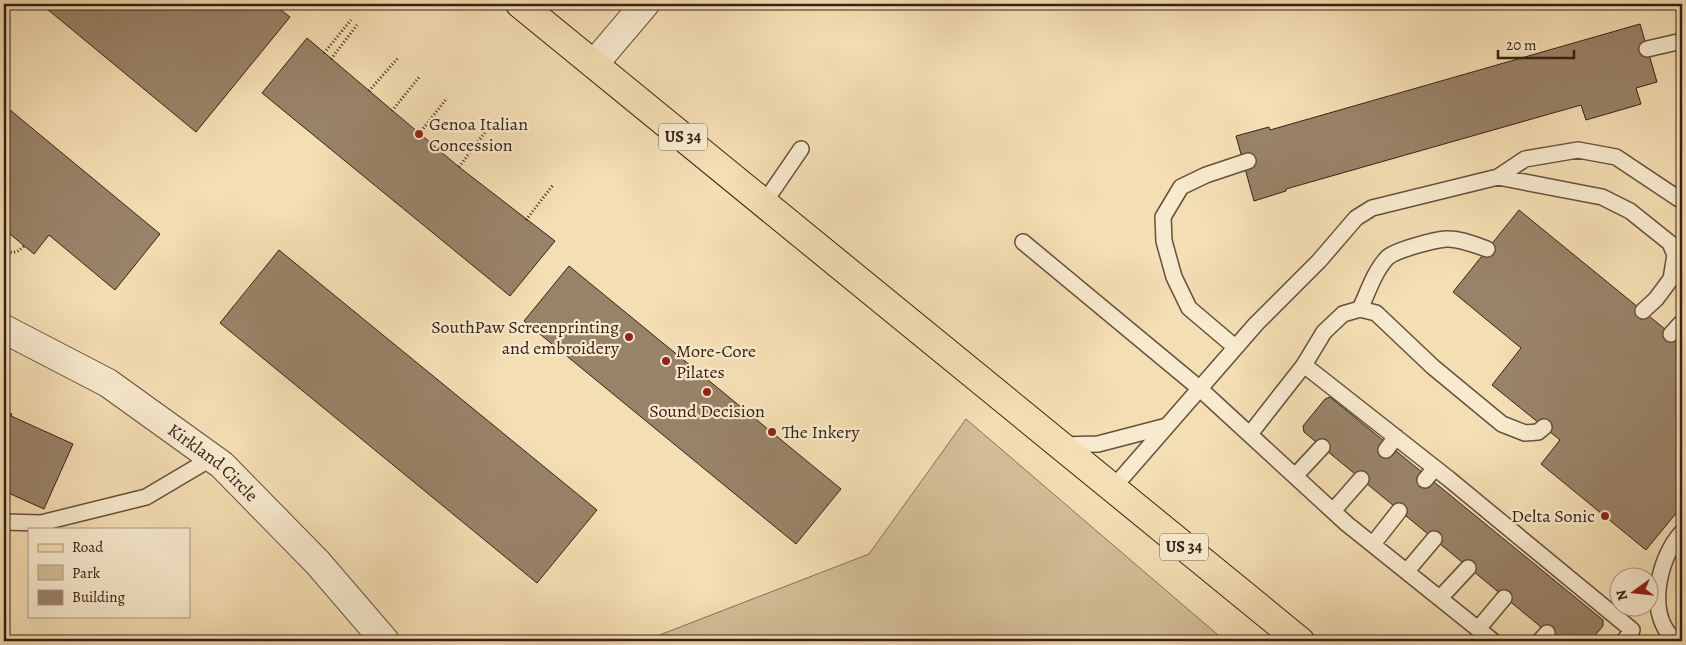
<svg xmlns="http://www.w3.org/2000/svg" width="1686" height="645" viewBox="0 0 1686 645" font-family="Alegreya,serif">
<style>
.green{fill:#d4be98;stroke:#867057}
.building{fill:#998368;stroke:#372116}
.lines{fill:none;stroke-linecap:round;stroke-linejoin:round}
.service-casing{stroke:#66503d;stroke-width:18}
.minor-casing{stroke:#66503d;stroke-width:30}
.primary-casing{stroke:#372116;stroke-width:30}
.path{stroke:#372116;stroke-width:3;stroke-dasharray:1 2.5;stroke-linecap:butt}
.service{stroke:#f8eace;stroke-width:15}
.minor{stroke:#f8eace;stroke-width:28}
.primary{stroke:#f4deb3;stroke-width:28}
.poi-dot{fill:#8f2418;stroke:#f8eace;stroke-width:2}
.labels{text-anchor:middle;dominant-baseline:central;stroke-width:4.5;stroke-linejoin:round;paint-order:stroke}
.shield{fill:#f8eace;stroke:#715d4d;stroke-width:1}
.shield-label{font-size:16px;font-weight:bold;fill:#372116}
.poi-label{font-size:18px;fill:#372116;stroke:#f8eace;text-anchor:start}
.street-label{font-size:18px;fill:#372116;stroke:#f8eace}
</style>
<rect width="100%" height="100%" fill="#f4deb3"/>
<filter id="stains"><feTurbulence type="fractalNoise" baseFrequency=".004" numOctaves="4"/><feColorMatrix values="0 0 0 0 .2 0 0 0 0 .09 0 0 0 0 .02 0 0 0 .5 -.17"/></filter>
<radialGradient id="worn" r=".72"><stop offset=".6" stop-color="#630" stop-opacity="0"/><stop offset="1" stop-color="#630" stop-opacity=".3"/></radialGradient>
<!-- green -->
<path class="green" d="M966 419 1225 641H644L869 554Z"/>
<!-- building -->
<path class="building" d="M41 4H273L290 17 196 132Z
M1640 24 1657 82 1636 88 1641 104 1586 120 1581 105 1286 189V191L1254 201 1236 136 1269 127 1270 130Z
M307 38 459 167 555 241 510 296 262 93Z
M4 105 160 234 115 290 49 235 34 254 4 229Z
M1519 210 1682 343V506L1646 550 1541 464 1560 440 1492 385 1521 348 1453 292Z
M279 250 597 510 537 583 220 323Z
M569 266 841 489 796 544 524 321Z
M1330 397 1603 620V626L1590 641H1558L1304 432 1303 426 1325 399Z
M4 411 12 414 11 416 73 444 44 509 4 491Z"/>
<g class="lines">
<!-- service casing -->
<g class="service-casing">
<path id="service" d="M1647 49 1682 41
M1498 177 1602 197 1630 211 1670 243 1675 255 1671 279 1656 299 1643 311
M764 203 801 149
M1023 242 1199 388 1347 524 1493 641
M1360 309C1368 292 1374 272 1387 258 1395 250 1434 240 1446 239 1459 238 1475 245 1487 249
M1671 334 1682 322
M1235 347 1189 308 1174 277 1164 241 1163 217 1181 187 1206 175 1248 161
M1304 365 1324 332 1343 314 1360 309 1376 313 1433 367 1502 424 1525 433 1538 432 1544 427
M1250 434 1304 365 1449 479 1632 630 1624 641
M1061 445 1098 444 1167 426
M1386 450 1396 437
M1295 476 1322 447
M1425 480 1435 468
M1113 488 1256 324 1319 261 1356 218 1372 208 1498 177 1525 159 1578 150 1616 157 1682 201
M1333 511 1361 479
M4 522 41 523 146 497 212 458
M1373 544 1399 511
M1407 571 1434 539
M1440 598 1468 568
M1478 629 1504 598
M1540 641 1547 633
M1676 641C1645 616 1658 558 1682 532"/>
</g>
<!-- minor casing -->
<g class="minor-casing">
<g id="minor">
<path d="M594 64 645 4"/>
<path id="s1" d="M4 329 108 383 222 465 318 563 385 641"/>
</g>
</g>
<!-- primary casing -->
<g class="primary-casing">
<path id="primary" d="M520 4 1300 641"/>
</g>
<!-- path -->
<path class="path" d="M324 53 351 20
M331 59 357 25
M369 91 398 58
M392 111 420 76
M419 134 447 98
M459 167 486 131
M526 220 553 185
M4 250C13 254 17 253 24 246"/>
<!-- service -->
<use href="#service" class="service"/>
<!-- minor -->
<use href="#minor" class="minor"/>
<!-- primary -->
<use href="#primary" class="primary"/>
</g>
<!-- markers -->
<g class="poi-dot">
<circle cx="419" cy="134" r="5"/>
<circle cx="629" cy="337" r="5"/>
<circle cx="666" cy="361" r="5"/>
<circle cx="707" cy="392" r="5"/>
<circle cx="772" cy="432" r="5"/>
<circle cx="1605" cy="516" r="5"/>
</g>
<g class="labels">
<!-- shield labels -->
<g class="shield">
<rect x="659" y="123.5" width="48" height="27" rx="4"/>
<rect x="1160" y="533.5" width="48" height="27" rx="4"/>
</g>
<g class="shield-label">
<text x="683" y="137">US 34</text>
<text x="1184" y="547">US 34</text>
</g>
<!-- poi labels -->
<g class="poi-label">
<text x="429" y="124">Genoa Italian<tspan x="429" dy="21">Concession</tspan></text>
<text x="619" y="327" text-anchor="end">SouthPaw Screenprinting<tspan x="619" dy="21">and embroidery</tspan></text>
<text x="676" y="351">More-Core<tspan x="676" dy="21">Pilates</tspan></text>
<text x="707" y="411" text-anchor="middle">Sound Decision</text>
<text x="782" y="432">The Inkery</text>
<text x="1595" y="516" text-anchor="end">Delta Sonic</text>
</g>
<!-- street labels -->
<g class="street-label">
<text stroke="none"><textPath href="#s1" startOffset="249">Kirkland Circle</textPath></text>
</g>
</g>
<!-- margin -->
<rect width="1686" height="645" fill="none" stroke="#f4deb3" stroke-width="20"/>
<rect x="5" y="5" width="1676" height="635" fill="none" stroke="#372116" stroke-width="2.5"/>
<rect x="10" y="10" width="1666" height="625" fill="none" stroke="#372116"/>
<!-- legend -->
<rect x="28" y="528" width="162" height="90" fill="#f8eace" stroke="#ab9a84"/>
<rect x="38" y="544" width="25" height="8" fill="#f4deb3" stroke="#ab9a84"/>
<text x="72" y="552" font-size="15" fill="#372116">Road</text>
<rect x="38" y="565" width="25" height="15" fill="#d4be98" stroke="#ab9a84"/>
<text x="72" y="578" font-size="15" fill="#372116">Park</text>
<rect x="38" y="590" width="25" height="15" fill="#998368" stroke="#ab9a84"/>
<text x="72" y="602" font-size="15" fill="#372116">Building</text>
<!-- north arrow -->
<g transform="translate(1634 592) rotate(255)"><circle r="24" fill="#f8eace" stroke="#ab9a84"/>
<path d="M0-4L9 19L0 12L-9 19Z" fill="#8f2418"/>
<text y="-8" font-size="14" font-weight="bold" text-anchor="middle" fill="#372116">N</text>
</g>
<!-- scale -->
<path d="M1498 50v8h76v-8" fill="none" stroke="#372116" stroke-width="2.5"/>
<text x="1506" y="50" font-size="15" fill="#372116" stroke="#f8eace" stroke-width="4" paint-order="stroke">20 m</text>
<rect width="100%" height="100%" filter="url(#stains)"/>
<rect width="100%" height="100%" fill="url(#worn)"/>
</svg>
